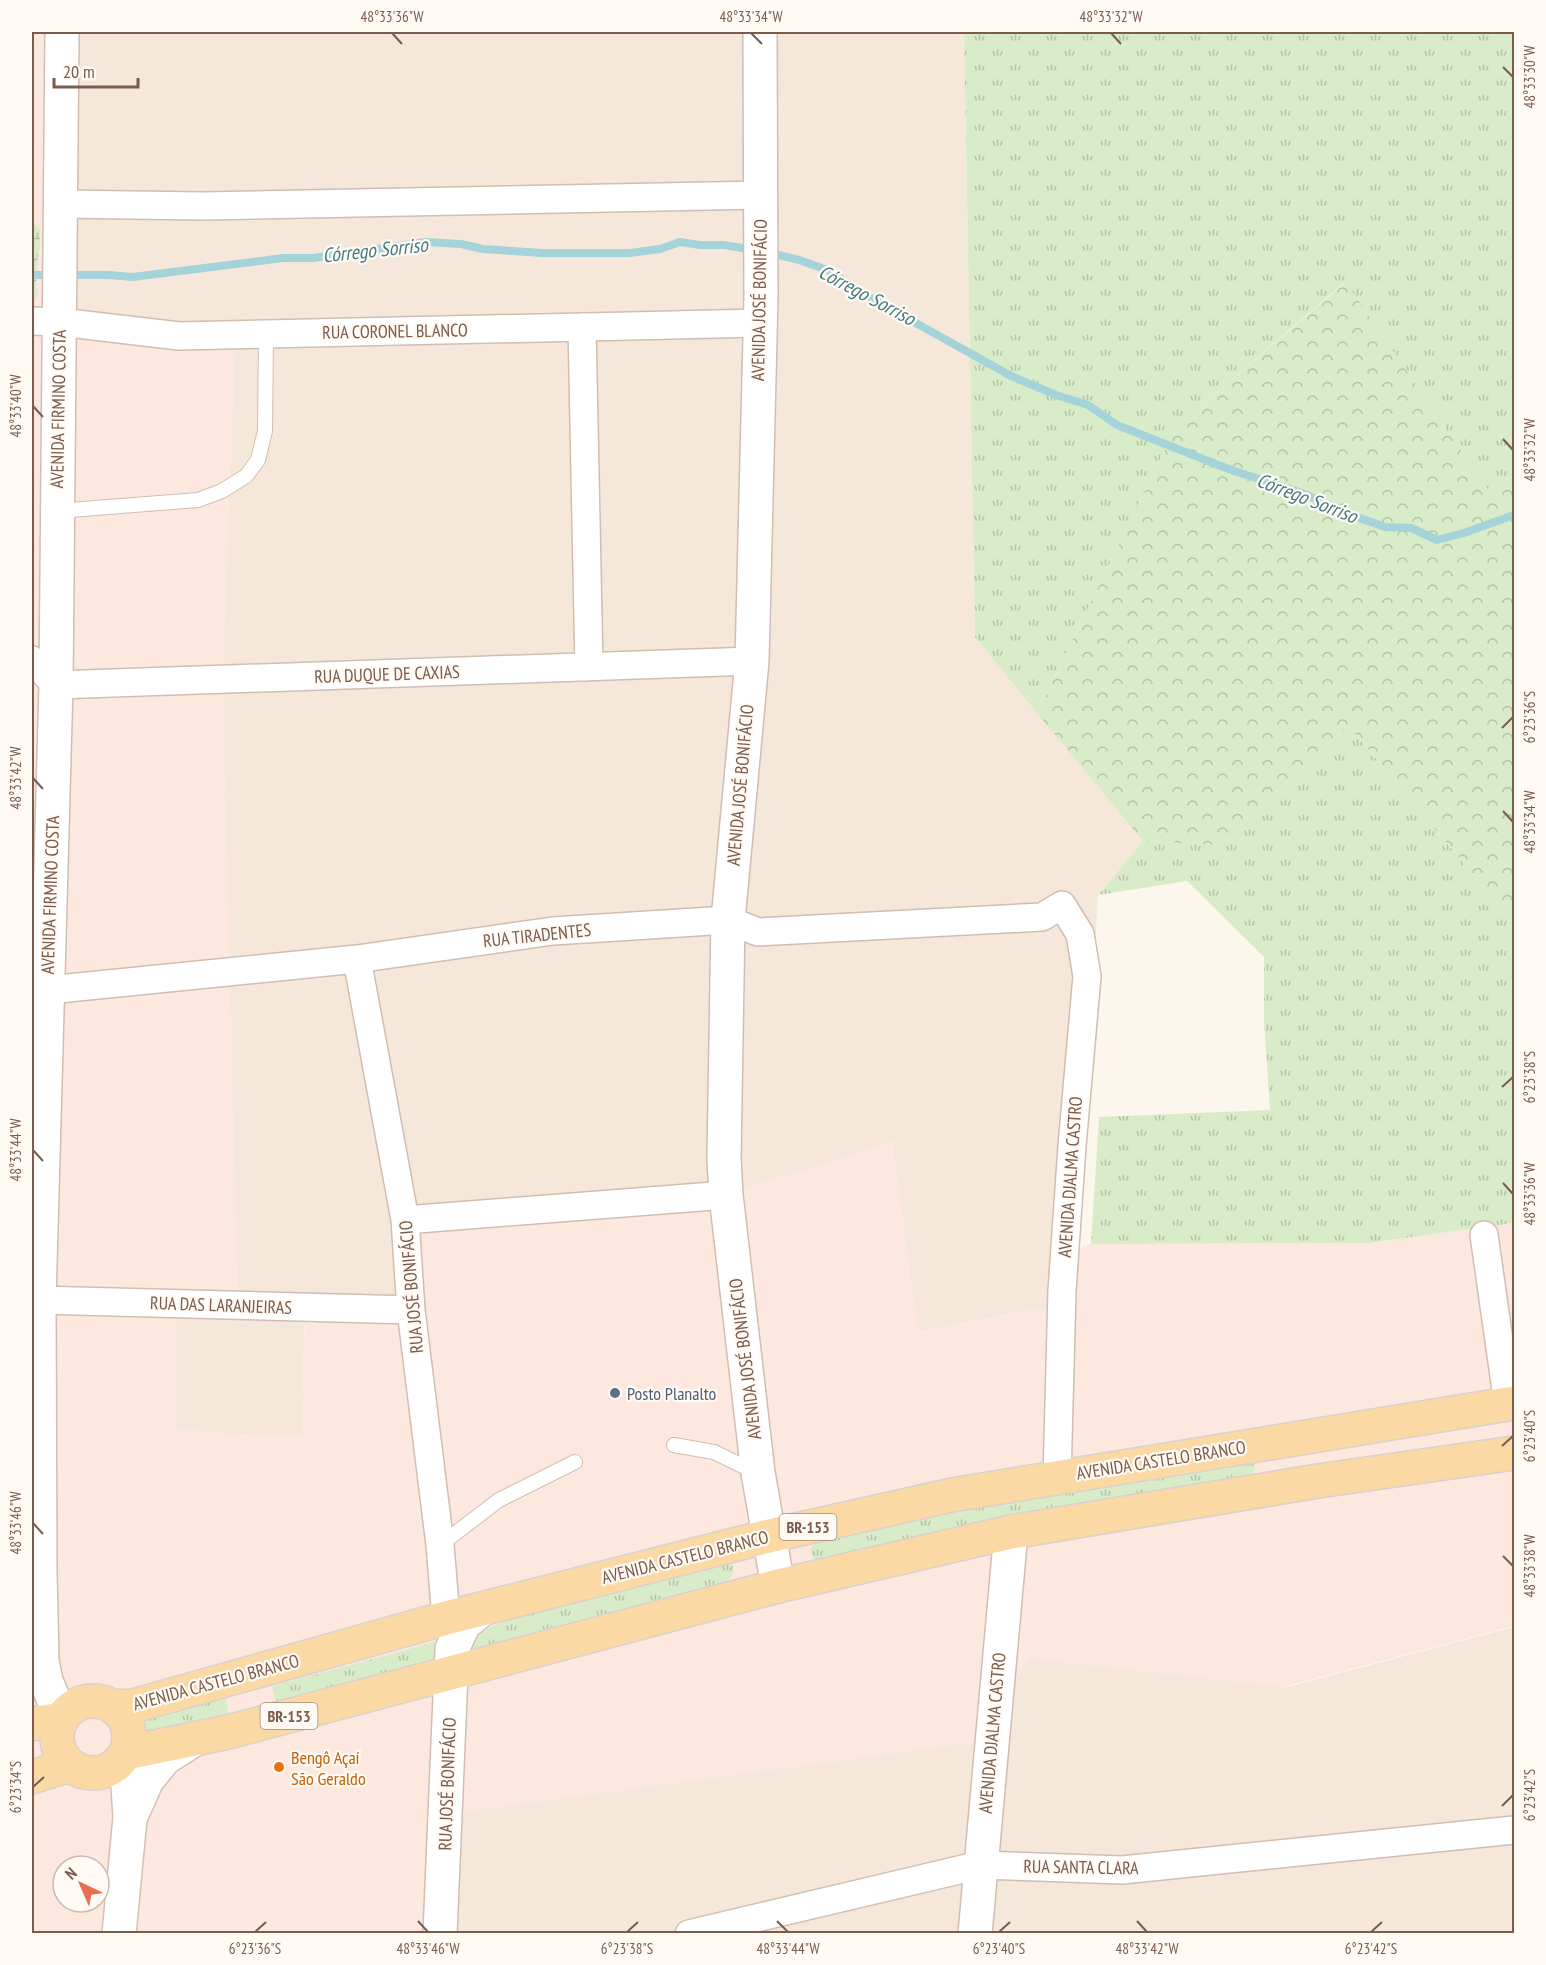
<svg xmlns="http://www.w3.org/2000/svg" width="1546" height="1965" viewBox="0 0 1546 1965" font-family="'PT Sans Narrow',sans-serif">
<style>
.residential{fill:#f5e8da}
.commercial{fill:#fde8e0;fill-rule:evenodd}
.grass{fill:url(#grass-tufts)}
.forest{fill:url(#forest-crowns)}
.wetland{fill:url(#wetland-marsh)}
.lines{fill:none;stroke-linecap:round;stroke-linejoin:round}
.stream{stroke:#a5d3da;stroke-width:8}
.service-casing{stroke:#d1beb0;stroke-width:16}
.minor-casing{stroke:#d1beb0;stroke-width:30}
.tertiary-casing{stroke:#d1beb0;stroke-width:36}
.secondary-casing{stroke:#d6c0b0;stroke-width:36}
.primary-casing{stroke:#dad1cd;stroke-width:36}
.service{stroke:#fff;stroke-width:14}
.minor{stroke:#fff;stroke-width:27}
.tertiary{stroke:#fff;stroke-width:33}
.secondary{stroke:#fff;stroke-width:33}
.primary{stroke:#fbd9a5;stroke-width:33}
.ticks{fill:none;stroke:#7a5c4d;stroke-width:2}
.service-dot{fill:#5c6f8a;stroke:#fffaf3;stroke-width:2}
.food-dot{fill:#e8710a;stroke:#fffaf3;stroke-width:2}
.labels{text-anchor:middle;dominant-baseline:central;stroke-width:4.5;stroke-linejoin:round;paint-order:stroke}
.shield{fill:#fffaf3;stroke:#a28b7f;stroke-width:1.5}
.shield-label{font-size:16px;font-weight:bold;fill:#7a5c4d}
.street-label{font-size:18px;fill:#7a5c4d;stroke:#fffaf3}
.service-label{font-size:18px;fill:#4e5e75;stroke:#fffaf3;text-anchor:start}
.food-label{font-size:18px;fill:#c56008;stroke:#fffaf3;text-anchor:start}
.water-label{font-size:20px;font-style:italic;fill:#437c86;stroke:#fffaf3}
.neatline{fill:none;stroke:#7a5c4d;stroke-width:2}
.ticks-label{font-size:15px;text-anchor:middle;fill:#7a5c4d}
</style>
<defs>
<pattern id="grass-tufts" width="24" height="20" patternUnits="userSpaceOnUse" patternTransform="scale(1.5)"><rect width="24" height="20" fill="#d8ecc9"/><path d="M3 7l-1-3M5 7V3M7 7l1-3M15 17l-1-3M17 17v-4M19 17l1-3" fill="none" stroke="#b4c2a5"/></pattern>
<pattern id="forest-crowns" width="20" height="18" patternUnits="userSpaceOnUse" patternTransform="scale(1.5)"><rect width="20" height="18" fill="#d8ecc9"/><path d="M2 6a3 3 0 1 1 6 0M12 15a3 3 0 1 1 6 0" fill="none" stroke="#b4c2a5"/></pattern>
<pattern id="wetland-marsh" width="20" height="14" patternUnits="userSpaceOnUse" patternTransform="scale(1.5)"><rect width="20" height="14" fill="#d8ecc9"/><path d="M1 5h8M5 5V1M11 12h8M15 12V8" fill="none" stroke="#b4c2a5"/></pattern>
</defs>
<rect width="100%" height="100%" fill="#fdf6ec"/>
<!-- residential -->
<path class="residential" d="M62 32H964L975 637 1143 841 1098 895 1075 1302 917 1332 892 1141 415 1307 304 1324 303 1436 226 1434 176 1430 174 1299 229 982 222 680 235 335 60 322Z
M1514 1627V1933L439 1934 444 1814 973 1742 1028 1658 1287 1687Z"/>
<!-- commercial -->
<path class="commercial" d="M32 32H62L60 321 235 335 222 680 238 1299H174L176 1430 226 1434 302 1436 305 1304 415 1307 417 1227 726 1195 892 1141 918 1332 1075 1302 1078 1248 1091 1244 1367 1243 1514 1223V1626L1283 1687 1028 1658 974 1742 444 1814 439 1933 32 1934ZM63 1866H99V1902H63Z"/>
<!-- grass -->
<path class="grass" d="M964 32H1514V476L1487 489 1345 282 1175 429 1037 713 975 637Z
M1348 725 1514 923V1223L1367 1243 1091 1244 1099 1117 1270 1110 1264 1020V957L1187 881 1098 895 1143 841 1220 845Z
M1248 1460 1254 1464 1255 1470 1253 1476 822 1559H814L811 1554V1547L820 1540 1029 1498Z
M730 1563 733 1567C733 1574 733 1577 726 1581L471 1649C475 1629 490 1629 507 1620Z
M439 1641 436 1663 276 1703 272 1686Z
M226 1697 228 1713 152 1732 144 1731 141 1727 142 1721 146 1718Z"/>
<!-- forest -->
<path class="forest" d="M1346 282 1487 489 1514 476V923L1348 725 1220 845 1143 841 1037 713 1175 429Z"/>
<!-- wetland -->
<path class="wetland" d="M34 224 40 229V250L38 252 36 287 39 291 35 300 32 303V225Z"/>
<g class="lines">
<!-- stream -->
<path class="stream" d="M767 252 799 260 830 271 855 289 1011 376 1056 395 1088 405 1117 425 1231 470 1302 493 1354 516 1385 527 1411 528 1437 540 1464 533 1514 515
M32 275H52
M65 275H109L133 277 283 258H313L426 242 461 244 483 249 542 253H630L660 249 680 242 700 245H724L754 250"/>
<!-- service casing -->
<g class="service-casing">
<path id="service" d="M57 511 198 500 222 491 246 476 258 460 265 431 266 334
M674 1445 714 1452 757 1473
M440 1545 499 1500 575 1462"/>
</g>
<!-- minor casing -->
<g class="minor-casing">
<path id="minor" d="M61 204 203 206 761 195
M32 321 60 322 179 336 760 323
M582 327 589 667
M32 660 56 685 752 661
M357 959 405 1220 411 1310 440 1545 446 1618
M32 988 48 990 357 959 553 931 728 920 758 932 1042 917 1062 905 1080 934 1087 976 1072 1146 1062 1291 1057 1478
M405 1220 726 1195
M1484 1235 1508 1404
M32 1296 39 1300 411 1310
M689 1934 980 1865 1122 1870 1514 1830"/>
</g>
<!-- tertiary casing -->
<g class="tertiary-casing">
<path id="tertiary" d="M62 32 56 685 39 1300 40 1572 42 1661 46 1681 62 1719
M760 32 761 297 752 661 728 920 724 1159 726 1195 758 1473 778 1586
M440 1934 452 1649 464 1624 482 1609
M975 1934 1011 1532"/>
</g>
<!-- secondary casing -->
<g class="secondary-casing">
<path id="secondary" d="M131 1816 147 1780 165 1758 193 1740
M119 1934 130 1818 126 1753"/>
</g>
<!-- primary casing -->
<g class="primary-casing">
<path id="primary" d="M57 1737a36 36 0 1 1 72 0a36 36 0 1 1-72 0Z
M113 1707 133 1706 446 1618 769 1536 952 1495 1514 1403
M32 1724 62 1719
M126 1753 228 1732 778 1586 1011 1532 1318 1481 1514 1453
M32 1777 69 1765"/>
</g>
<!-- service -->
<use href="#service" class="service"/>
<!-- minor -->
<use href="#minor" class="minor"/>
<!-- tertiary -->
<use href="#tertiary" class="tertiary"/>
<!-- secondary -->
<use href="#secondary" class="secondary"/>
<!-- primary -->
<use href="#primary" class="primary"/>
</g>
<!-- ticks -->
<path class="ticks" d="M392 33 402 44M751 33 762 44M1111 33 1121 44M1503 67 1513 77M33 406 43 417M1503 439 1513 450M1502 728 1513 717M33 778 43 789M1503 811 1513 822M1502 1087 1513 1077M33 1150 43 1161M1503 1183 1513 1194M1502 1446 1513 1436M33 1523 43 1534M1503 1556 1513 1566M33 1787 44 1777M1502 1806 1513 1795M418 1921 428 1932M777 1921 788 1932M1137 1921 1147 1932M255 1932 266 1922M627 1932 638 1922M999 1932 1010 1922M1371 1932 1382 1922"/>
<!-- markers -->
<circle class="service-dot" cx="615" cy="1393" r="6"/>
<circle class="food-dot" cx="279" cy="1767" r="6"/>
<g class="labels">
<!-- shield labels -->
<g class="shield">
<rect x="779.5" y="1514" width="57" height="26" rx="4.5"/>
<rect x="260.5" y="1703" width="57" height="26" rx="4.5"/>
</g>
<g class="shield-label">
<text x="808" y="1527">BR-153</text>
<text x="289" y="1716">BR-153</text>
</g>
<!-- street labels -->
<g class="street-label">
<text transform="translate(759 300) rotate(-89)">AVENIDA JOSÉ BONIFÁCIO</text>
<text transform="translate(395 331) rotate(-1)">RUA CORONEL BLANCO</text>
<text transform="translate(58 409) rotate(-89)">AVENIDA FIRMINO COSTA</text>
<text transform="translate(387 674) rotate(-2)">RUA DUQUE DE CAXIAS</text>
<text transform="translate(740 785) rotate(-85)">AVENIDA JOSÉ BONIFÁCIO</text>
<text transform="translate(50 895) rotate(-88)">AVENIDA FIRMINO COSTA</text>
<text transform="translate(537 935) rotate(-6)">RUA TIRADENTES</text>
<text transform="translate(1070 1177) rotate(-86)">AVENIDA DJALMA CASTRO</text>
<text transform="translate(411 1287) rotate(-95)">RUA JOSÉ BONIFÁCIO</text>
<text transform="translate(221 1305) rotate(2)">RUA DAS LARANJEIRAS</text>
<text transform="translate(745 1359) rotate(-97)">AVENIDA JOSÉ BONIFÁCIO</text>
<text transform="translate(1161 1460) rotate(-9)">AVENIDA CASTELO BRANCO</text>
<text transform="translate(685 1557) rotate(-14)">AVENIDA CASTELO BRANCO</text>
<text transform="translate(216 1682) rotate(-15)">AVENIDA CASTELO BRANCO</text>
<text transform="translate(992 1733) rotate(-85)">AVENIDA DJALMA CASTRO</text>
<text transform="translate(447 1784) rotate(-88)">RUA JOSÉ BONIFÁCIO</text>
<text transform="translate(1081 1867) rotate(1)">RUA SANTA CLARA</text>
</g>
<!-- service labels -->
<g class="service-label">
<text x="627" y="1393">Posto Planalto</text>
</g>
<!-- food labels -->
<g class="food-label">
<text x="291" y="1757">Bengô Açaí<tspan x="291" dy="21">São Geraldo</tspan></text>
</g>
<!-- water labels -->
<g class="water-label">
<text transform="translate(375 250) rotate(-6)">Córrego Sorriso</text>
<text transform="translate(867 295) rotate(28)">Córrego Sorriso</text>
<text transform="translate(1307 498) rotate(21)">Córrego Sorriso</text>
</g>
</g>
<!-- border -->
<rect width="1546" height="1965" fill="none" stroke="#fffaf3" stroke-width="66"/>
<!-- north arrow -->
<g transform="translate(81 1884) rotate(316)"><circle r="28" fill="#fffaf3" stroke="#cabbb1" stroke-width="1.5"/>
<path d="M0-4.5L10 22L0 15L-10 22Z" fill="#e76f51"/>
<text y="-9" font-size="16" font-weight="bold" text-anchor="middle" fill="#7a5c4d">N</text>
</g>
<!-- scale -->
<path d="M54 78v9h84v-9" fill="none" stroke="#7a5c4d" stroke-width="3"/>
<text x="63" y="78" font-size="18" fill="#7a5c4d" stroke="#fffaf3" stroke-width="4.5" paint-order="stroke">20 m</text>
<rect x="33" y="33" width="1480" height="1899" class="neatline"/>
<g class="ticks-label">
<text x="392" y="22">48°33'36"W</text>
<text x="751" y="22">48°33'34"W</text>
<text x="1111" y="22">48°33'32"W</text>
<text transform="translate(1530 77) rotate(-90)" y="5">48°33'30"W</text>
<text transform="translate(16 406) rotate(-90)" y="5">48°33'40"W</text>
<text transform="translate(1530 450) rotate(-90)" y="5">48°33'32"W</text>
<text transform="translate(1530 717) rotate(-90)" y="5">6°23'36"S</text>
<text transform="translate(16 778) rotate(-90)" y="5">48°33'42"W</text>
<text transform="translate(1530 822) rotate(-90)" y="5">48°33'34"W</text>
<text transform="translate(1530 1077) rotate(-90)" y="5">6°23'38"S</text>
<text transform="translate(16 1150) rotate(-90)" y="5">48°33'44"W</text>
<text transform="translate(1530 1194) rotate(-90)" y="5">48°33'36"W</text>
<text transform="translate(1530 1436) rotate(-90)" y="5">6°23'40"S</text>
<text transform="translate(16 1523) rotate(-90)" y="5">48°33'46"W</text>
<text transform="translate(1530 1566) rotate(-90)" y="5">48°33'38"W</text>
<text transform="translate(16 1787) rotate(-90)" y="5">6°23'34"S</text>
<text transform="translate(1530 1795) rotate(-90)" y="5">6°23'42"S</text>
<text x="255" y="1954">6°23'36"S</text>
<text x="428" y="1954">48°33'46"W</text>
<text x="627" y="1954">6°23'38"S</text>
<text x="788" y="1954">48°33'44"W</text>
<text x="999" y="1954">6°23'40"S</text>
<text x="1147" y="1954">48°33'42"W</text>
<text x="1371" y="1954">6°23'42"S</text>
</g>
</svg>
